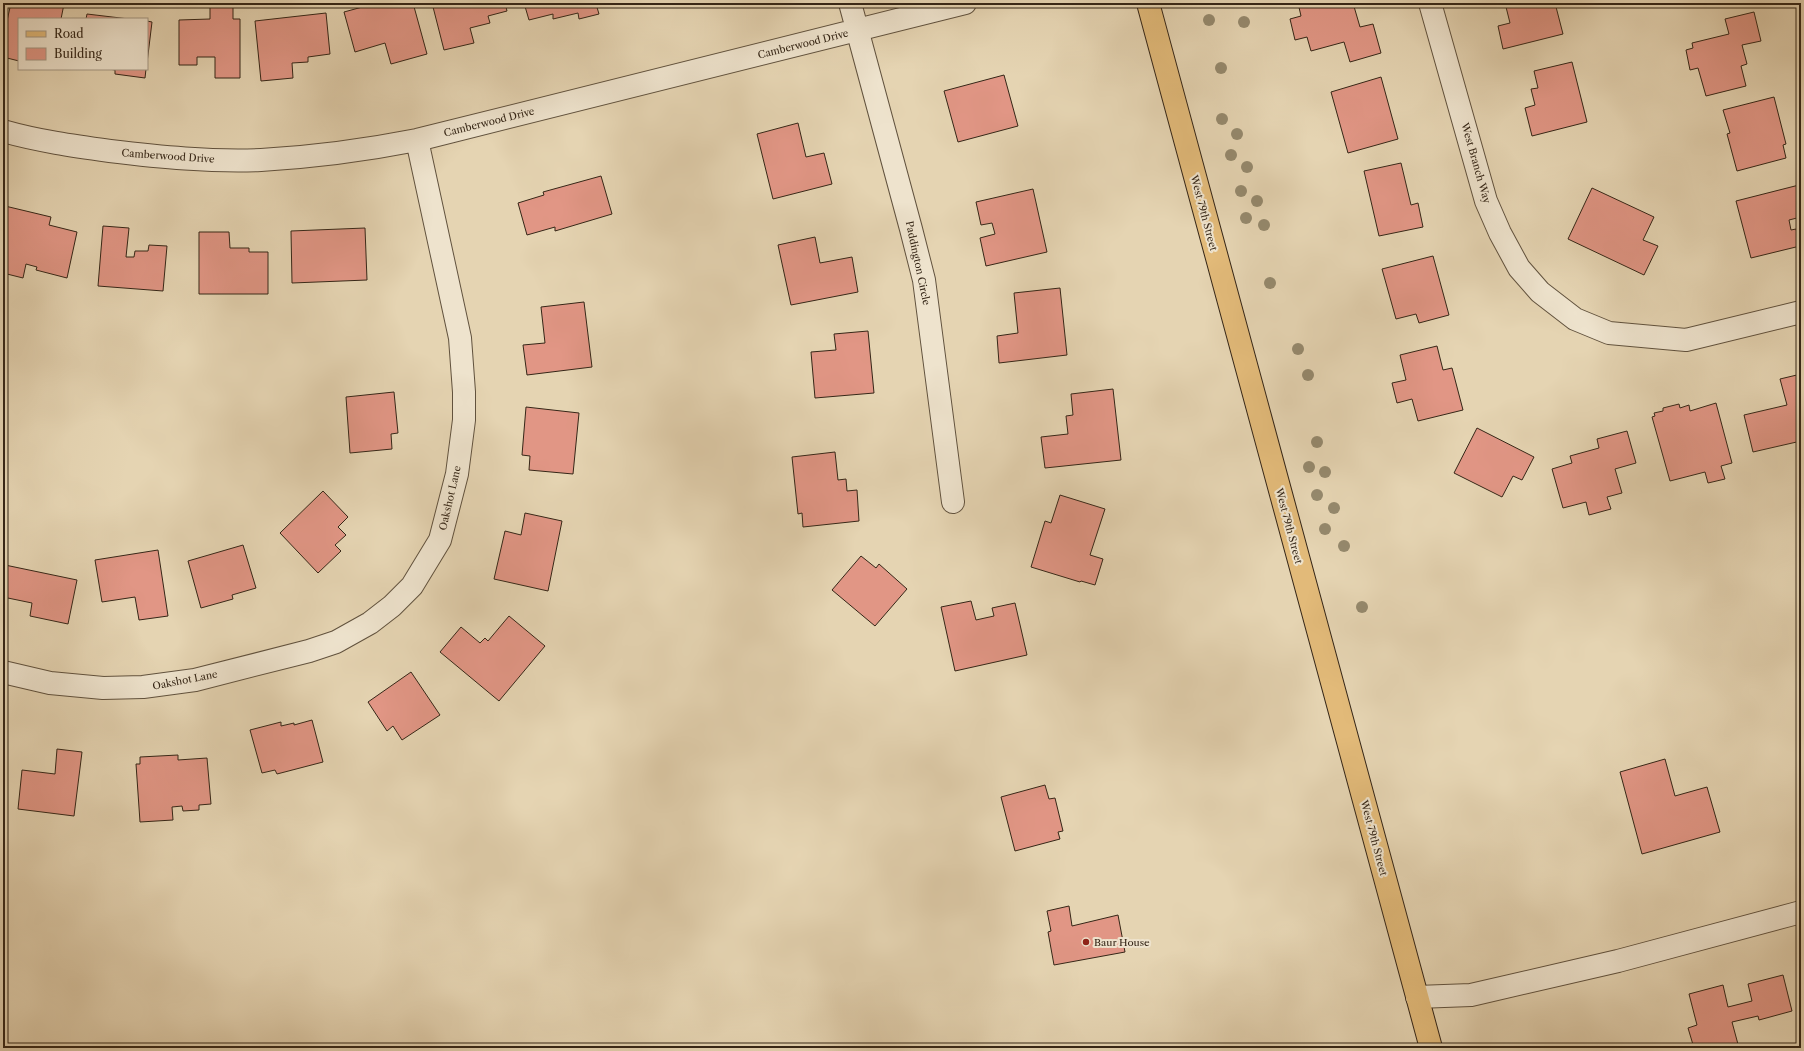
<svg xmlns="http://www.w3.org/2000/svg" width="1804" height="1051" viewBox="0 0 1804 1051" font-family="'Libre Caslon Text',serif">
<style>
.building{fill:#e19685;stroke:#352617}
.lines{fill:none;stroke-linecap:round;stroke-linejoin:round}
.minor-casing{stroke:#61523e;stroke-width:24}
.major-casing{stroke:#352617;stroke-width:24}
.minor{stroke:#eee3cd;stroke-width:22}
.major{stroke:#e2ba79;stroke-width:22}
.tree{fill:#95896d}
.poi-dot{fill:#8f2418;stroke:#eee3cd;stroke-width:1.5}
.labels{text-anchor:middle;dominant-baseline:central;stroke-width:4;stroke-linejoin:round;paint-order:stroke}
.street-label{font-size:10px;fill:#352617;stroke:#eee3cd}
.poi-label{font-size:10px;fill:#352617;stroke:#eee3cd;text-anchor:start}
</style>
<rect width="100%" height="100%" fill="#e5d4b2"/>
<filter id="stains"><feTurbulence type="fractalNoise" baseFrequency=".005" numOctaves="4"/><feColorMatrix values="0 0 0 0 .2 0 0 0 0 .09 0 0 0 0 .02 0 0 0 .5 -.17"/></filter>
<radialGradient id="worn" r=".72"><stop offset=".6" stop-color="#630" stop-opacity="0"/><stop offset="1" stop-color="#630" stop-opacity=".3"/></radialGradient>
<!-- building -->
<path class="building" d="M11 3 64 4 61 19H19V61L3 57V39Z
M377 3H413L427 54 391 64 385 43 355 52 344 12Z
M432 3H505L507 11 488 16 490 23 470 28 474 43 444 50Z
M524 3H600L596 4 599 14 579 19 578 13 553 19V14L529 20Z
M1298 3H1353L1360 27 1373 24 1381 53 1350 62 1344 42 1311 51 1307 37 1295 40 1290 19 1301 16Z
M1516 3H1555L1563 34 1503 49 1498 26 1510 23 1506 7Z
M210 5H233V19H240V78H215V57H197V65H179V20L210 19Z
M1754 12 1761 41 1742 45 1747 64 1741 66 1746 86 1706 96 1698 68 1690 70 1686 50 1693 48 1692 43 1729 34 1725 19Z
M326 13 330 54 308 57V62L292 63 293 78 261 81 255 21Z
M87 14 129 19H86Z
M147 21 152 22 147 63Z
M1572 62 1587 122 1532 136 1525 108 1535 105 1531 89 1538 88 1534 71Z
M109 69H146L145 78 115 74V70Z
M1004 75 1018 126 958 142 944 91Z
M1381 77 1398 139 1348 153 1331 92Z
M1774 97 1786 144 1783 145 1786 158 1737 171 1727 134 1730 133 1723 110Z
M798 123 806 157 824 153 832 184 773 199 757 134Z
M1401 163 1411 205 1418 203 1423 227 1379 236 1364 171Z
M601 176 612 214 555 231V227L527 235 518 203 544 195 543 192Z
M1799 185 1801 190V217L1789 220 1791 230 1796 229 1800 246 1751 258 1736 201Z
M1592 188 1654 217 1643 240 1658 246 1644 275 1568 239Z
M1033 189 1047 252 986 266 980 238 995 234 992 223 981 225 976 202Z
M5 206 51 217 49 225 77 232 67 278 36 270 37 267 26 264 23 278 3 273V215Z
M103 226 129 228 126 257H134L135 251H148L149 245 167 246 163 291 98 286Z
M365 228 367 280 292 283 291 231Z
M199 232H229L230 248H249V252H268V294H199Z
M815 237 820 263 852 257 858 292 791 305 778 245Z
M1433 256 1449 315 1419 323 1416 314 1396 319 1382 269Z
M1060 288 1067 355 999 363 997 336 1018 333 1014 293Z
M584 302 592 367 527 375 523 345 545 343 541 307Z
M868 331 874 393 815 398 811 352 836 350 834 334Z
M1437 346 1443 370 1452 368 1463 410 1418 421 1412 399 1397 403 1392 383 1406 380 1400 355Z
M1801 374V404L1799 405 1801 414V441L1753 452 1744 415 1787 405 1780 379Z
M1113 389 1121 460 1045 468 1041 437 1068 434 1066 416 1073 415 1071 394Z
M394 392 398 433 391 434 392 449 350 453 346 397Z
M1716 403 1732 463 1721 466 1725 479 1708 483 1705 472 1670 481 1652 417 1655 416 1654 413 1663 411V408L1679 404 1680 408 1689 405 1690 411Z
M526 407 579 413 573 474 529 470 530 456 522 455Z
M1477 428 1534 457 1522 480 1513 476 1502 497 1454 473Z
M1627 431 1636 463 1615 469 1622 493 1607 497 1611 509 1589 515 1586 502 1563 508 1552 469 1572 463 1570 456 1599 448 1597 439Z
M835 452 838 480 846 479 847 491 857 490 859 521 803 527 802 513 798 514 792 457Z
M323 491 348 517 338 527 346 535 335 545 341 551 318 573 280 533Z
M1060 495 1105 509 1090 555 1103 559 1095 585 1081 581 1080 582 1031 567 1045 521 1051 523Z
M525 513 562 521 548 591 494 579 505 531 521 535Z
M243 545 256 588 232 595 233 599 201 608 188 561Z
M158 550 168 616 139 620 135 597 102 602 95 560Z
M861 556 876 568 879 564 907 589 875 626 832 590Z
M5 565 77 580 68 624 30 616 32 603 3 597V577Z
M971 601 976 620 994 616 992 608 1015 603 1027 655 955 671 941 607Z
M509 616 545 646 499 701 440 652 461 627 480 643 485 638 488 641Z
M411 672 440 715 402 740 393 726 387 731 368 702Z
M312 720 323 762 277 774 275 770 262 773 250 730 281 722V726L294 723V725Z
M57 749 82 752 74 816 18 809 22 770 55 774Z
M178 755V760L207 758 211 804 199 805V810L183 811 182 806 172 807 173 820 140 822 136 764H140V757Z
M1665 759 1675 796 1707 787 1720 832 1642 854 1620 772Z
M1045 785 1049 799 1055 798 1063 831 1058 832 1060 839 1015 851 1001 797Z
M1069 906 1072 926 1118 915 1125 952 1054 965 1048 932 1051 931 1047 911Z
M1783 975 1792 1011 1759 1020 1758 1016 1732 1022 1739 1048H1694L1688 1028 1697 1025 1689 994 1723 985 1728 1007 1752 1001 1748 984Z"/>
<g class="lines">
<!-- minor casing -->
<g class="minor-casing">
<path id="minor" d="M850 3 911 229 924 280 953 502
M1430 3 1486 201 1500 233 1519 268 1540 292 1575 319 1609 333 1686 340 1801 312
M3 131C38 141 74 146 110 151 160 157 210 162 261 160 313 157 366 150 417 140L965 3
M3 672 50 683 103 688 143 687 195 680 309 651 336 642 370 623 392 606 412 586 440 540 457 474 464 420V392L460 338 417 140
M1417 997 1471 995 1618 961 1801 912"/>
</g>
<!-- major casing -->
<g class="major-casing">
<path id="major" d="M1148 3 1431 1048"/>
</g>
<!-- minor -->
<use href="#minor" class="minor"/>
<!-- major -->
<use href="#major" class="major"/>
</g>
<!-- trees -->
<g class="tree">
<circle cx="1209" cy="20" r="6"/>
<circle cx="1244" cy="22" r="6"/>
<circle cx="1221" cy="68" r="6"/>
<circle cx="1222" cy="119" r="6"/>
<circle cx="1237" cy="134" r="6"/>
<circle cx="1231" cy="155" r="6"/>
<circle cx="1247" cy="167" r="6"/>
<circle cx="1241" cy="191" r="6"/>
<circle cx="1257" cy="201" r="6"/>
<circle cx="1246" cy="218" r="6"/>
<circle cx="1264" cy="225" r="6"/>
<circle cx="1270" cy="283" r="6"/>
<circle cx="1298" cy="349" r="6"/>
<circle cx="1308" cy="375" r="6"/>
<circle cx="1317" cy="442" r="6"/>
<circle cx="1309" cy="467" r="6"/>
<circle cx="1325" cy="472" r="6"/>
<circle cx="1317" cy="495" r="6"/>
<circle cx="1334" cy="508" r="6"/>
<circle cx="1325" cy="529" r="6"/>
<circle cx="1344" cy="546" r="6"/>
<circle cx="1362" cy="607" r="6"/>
</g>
<!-- markers -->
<circle class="poi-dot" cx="1086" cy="942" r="4"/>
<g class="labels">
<!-- street labels -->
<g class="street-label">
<text transform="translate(803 44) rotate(-14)">Camberwood Drive</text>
<text transform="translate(489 122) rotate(-14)">Camberwood Drive</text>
<text transform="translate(168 156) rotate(4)">Camberwood Drive</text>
<text transform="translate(1476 163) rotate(74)">West Branch Way</text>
<text transform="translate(1204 213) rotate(75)">West 79th Street</text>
<text transform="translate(918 263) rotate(78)">Paddington Circle</text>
<text transform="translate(450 498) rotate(-77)">Oakshot Lane</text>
<text transform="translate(1289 526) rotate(75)">West 79th Street</text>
<text transform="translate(185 680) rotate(-11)">Oakshot Lane</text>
<text transform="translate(1374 838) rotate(75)">West 79th Street</text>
</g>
<!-- poi labels -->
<g class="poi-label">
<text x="1094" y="942">Baur House</text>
</g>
</g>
<!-- margin -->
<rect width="1804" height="1051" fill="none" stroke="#e5d4b2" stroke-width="16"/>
<rect x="4" y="4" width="1796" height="1043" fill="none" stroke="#352617" stroke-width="2"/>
<rect x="8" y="8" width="1788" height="1035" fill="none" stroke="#352617"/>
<!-- legend -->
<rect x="18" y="18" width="130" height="52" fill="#eee3cd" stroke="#a49784"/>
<rect x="26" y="31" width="20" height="6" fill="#e2ba79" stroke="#a49784"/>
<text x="54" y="38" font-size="12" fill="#352617">Road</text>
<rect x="26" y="48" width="20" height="12" fill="#e19685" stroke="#a49784"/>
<text x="54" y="58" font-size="12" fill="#352617">Building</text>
<rect width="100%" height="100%" filter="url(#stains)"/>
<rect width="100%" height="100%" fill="url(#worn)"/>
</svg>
